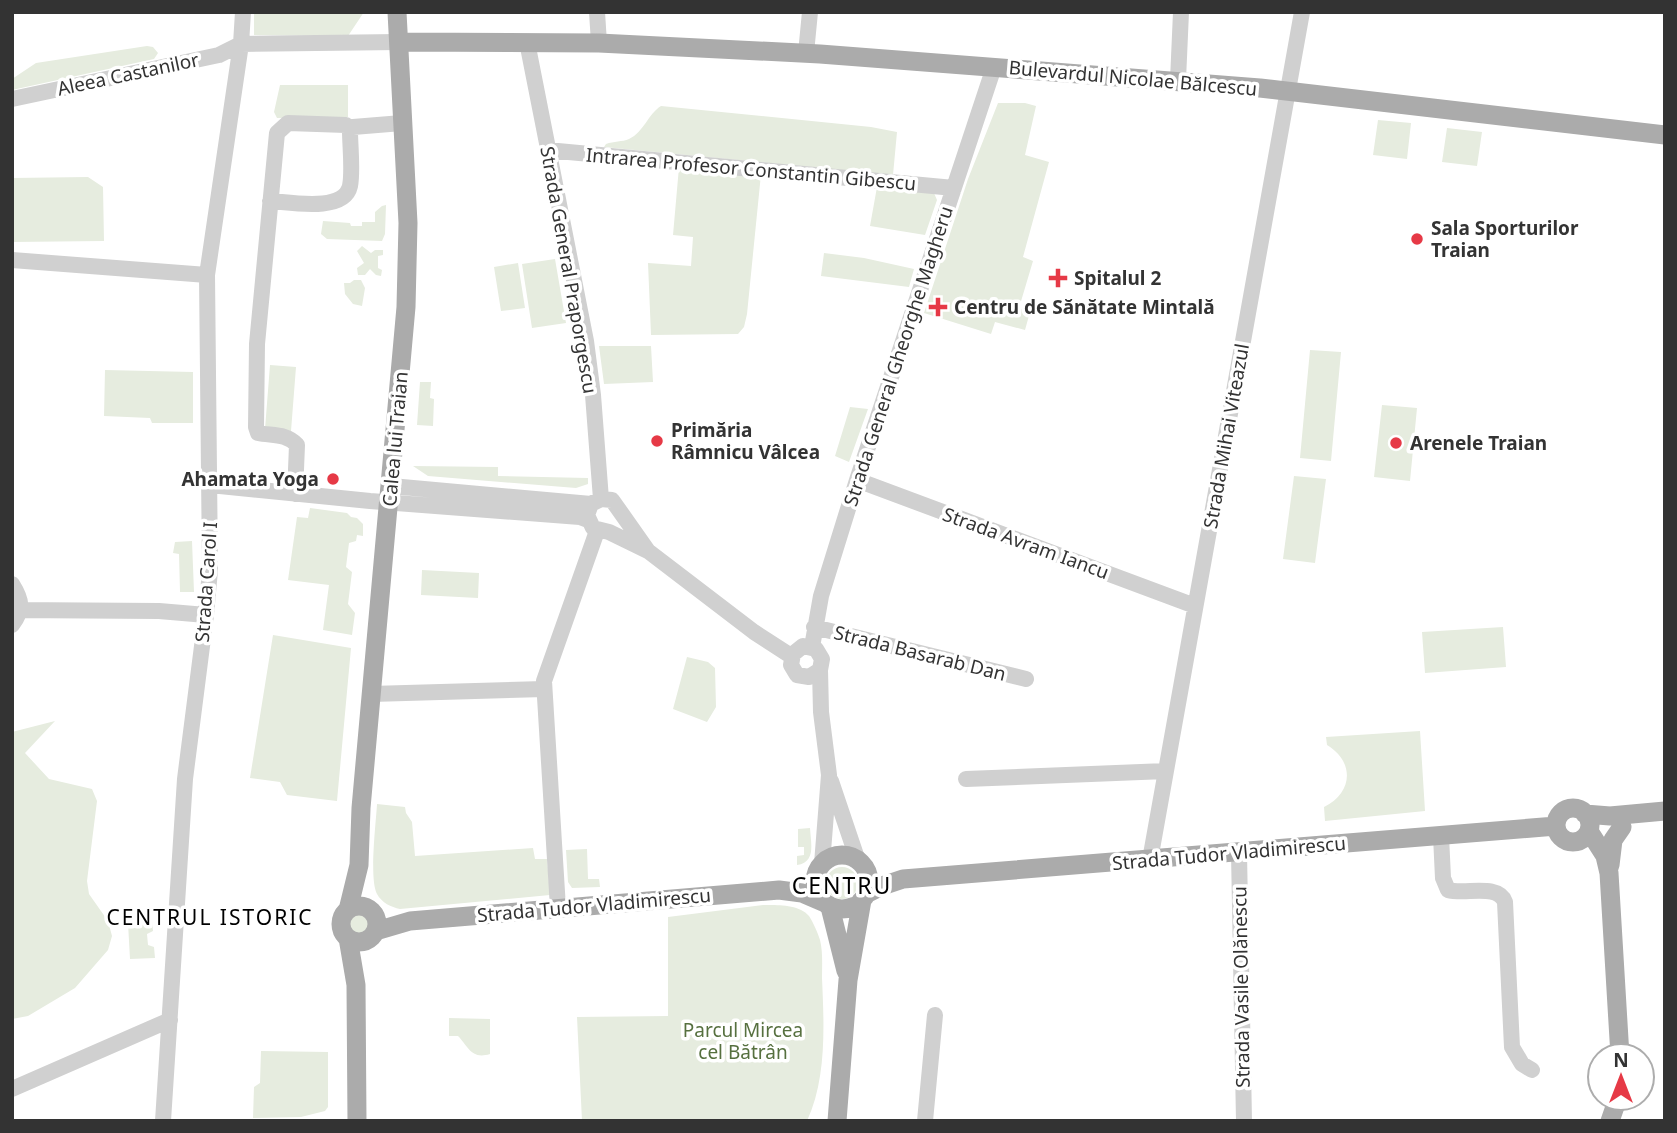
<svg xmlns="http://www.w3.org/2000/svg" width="1677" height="1133" viewBox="0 0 1677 1133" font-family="'Noto Sans',sans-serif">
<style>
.green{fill:#e6ecdf}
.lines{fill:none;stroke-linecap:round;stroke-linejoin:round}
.minor{stroke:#d0d0d0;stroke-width:16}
.major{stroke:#ababab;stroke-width:19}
.poi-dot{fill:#e63946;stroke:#fff;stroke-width:2.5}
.labels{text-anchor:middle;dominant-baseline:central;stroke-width:7;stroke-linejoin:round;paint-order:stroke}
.street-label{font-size:19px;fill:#333;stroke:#fff}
.poi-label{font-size:19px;font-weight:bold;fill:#333;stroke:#fff;text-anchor:start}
.park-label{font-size:19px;fill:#56703f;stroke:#fff}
.neighbourhood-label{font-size:21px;letter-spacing:2px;fill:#000;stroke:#fff}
.quarter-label{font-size:23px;letter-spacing:2px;fill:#000;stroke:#fff}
</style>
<rect width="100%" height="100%" fill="#fff"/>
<!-- green -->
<path class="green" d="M254 12H364L348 36 254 35Z
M147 46 153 47 158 53 154 59 12 90V79L36 63Z
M280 85H348V117L277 118 274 112Z
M998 103H1025L1036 106 1025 155 1049 162 1023 257 1033 261 1019 308 1030 312 1025 330 995 322 991 334 924 313 968 179Z
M661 106 871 127 897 132 893 175 604 147 606 144C614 141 622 142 629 139 644 132 648 114 661 106Z
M1378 120 1411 123 1407 159 1373 155Z
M1447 128 1482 132 1477 166 1442 162Z
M679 167 761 174 747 314 744 327 738 334 651 335 648 263 691 266 693 237 673 235Z
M88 177 103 187 104 241 12 242V178Z
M877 187 934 193 937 200 925 235 870 226Z
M386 205 385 234 382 241 327 239 321 234 323 221 350 223 351 226H362V222H375V212L382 206Z
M362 246 371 253 375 250H383V255L378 256V268L382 270 381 276 376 275 370 269 365 275H358L357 268 364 263 357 251Z
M824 253 864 258 914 269 909 287 821 276Z
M555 259 566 323 532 328 522 264Z
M518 263 525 308 501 311 494 267Z
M354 280H361L365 288 362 306 353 304 345 294 344 283H350Z
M599 346H651L653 382 604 384Z
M1310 350 1341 352 1331 461 1300 458Z
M270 365 296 367 291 431 265 429Z
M105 370 193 372V423H152L150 418 104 416Z
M420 382H431L430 398 434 399 433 426 417 425Z
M1382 405 1417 408 1410 481 1374 477Z
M850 407 868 409 849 462 835 456Z
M413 466 498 467V476L588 478V484L576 488 428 476Z
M1294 476 1326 479 1315 563 1283 559Z
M310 508 347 513 351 517 357 518 363 524V536L357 535 356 541 349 543 346 567 352 572 348 604 355 613 352 635 323 630 329 585 288 580 297 517 308 518Z
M192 541 194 592H180L179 554 173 553 175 542Z
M422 570 479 573 478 598 421 595Z
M1503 627 1506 667 1425 673 1422 632Z
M273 635 351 648 337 801 287 795 280 782 250 778Z
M687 657 708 662 715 668 716 707 707 722 673 709Z
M55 721 25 753 49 779 92 789 97 801 87 881 89 894 108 921 112 936 108 950 75 988 28 1016 12 1019V732Z
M1420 731 1425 811 1325 821 1324 807C1353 793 1355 762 1327 745L1326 737Z
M377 804 405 807 406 813 412 822 415 856 533 848 535 859H547L550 895 400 909C391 907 382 903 377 894 369 879 376 823 377 804Z
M810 828C811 844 816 862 797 865V856L804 855V847H798V829Z
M587 849 588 879H599L600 887 572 888 568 882 566 850Z
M826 883a16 16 0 1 1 32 0a16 16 0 1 1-32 0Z
M763 905C777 905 799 904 809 916 813 922 818 933 820 940 823 952 822 966 822 978 824 1024 827 1078 807 1121H582L577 1017 668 1016V917Z
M348 924a12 12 0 1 1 24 0a12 12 0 1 1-24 0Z
M152 921 153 931 147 934 148 945 154 947 155 958 130 959 128 923Z
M449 1018 490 1019V1054C471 1060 468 1046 458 1036H449Z
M261 1051 328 1052V1107L325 1111 301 1117 253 1118 254 1087 260 1083Z"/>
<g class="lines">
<!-- minor -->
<path class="minor" d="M597 12 599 43
M527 42 586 341 593 395 601 499
M806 53 810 12
M1178 80 1181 12
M12 99 219 55 241 44 399 42
M547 150 954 188
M270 201C289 202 344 213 350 186 353 171 350 146 350 131L353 127 402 123
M12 260 207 275
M857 480 1195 606
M210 485 370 501 580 517 588 520
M391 486 591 504
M295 494 297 445C286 433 272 436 258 433L256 427 257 344 277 133 288 123 346 125
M648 551 609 532 593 528 587 515 591 504 601 499 612 500 648 551 754 632 791 656
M12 584C22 600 24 609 12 625
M12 610 159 611 206 615
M814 627 1026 679
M812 647 821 596 857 480 994 67
M820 670 809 677 797 675 791 665 793 654 803 646 816 649 822 659 820 670 821 712 829 775 822 864
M371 694 544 689
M966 779 1166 771
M831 781 858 861
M1441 836 1443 878 1448 890C1465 895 1498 883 1505 902L1512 1047 1522 1064 1532 1070
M1239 853 1244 1121
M1150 860 1302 12
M558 908 544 681 597 531
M12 1089 170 1020
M163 1121 185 779 206 615 210 570 207 275 241 44 243 12
M925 1121 935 1015"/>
<!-- major -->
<path class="major" d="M399 42 599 43 820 54 1260 88 1665 135
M1556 825a17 17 0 1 1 34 0a17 17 0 1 1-34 0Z
M1585 814 1610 816 1665 811
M1589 831 1605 856 1609 873 1620 1056
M815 882a27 27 0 1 1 54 0a27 27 0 1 1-54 0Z
M1610 865 1613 840 1622 827
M866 894 882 886 903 879 1556 826
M341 924a18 18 0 1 1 36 0a18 18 0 1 1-36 0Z
M830 907 846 971
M348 910 359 865 361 808 406 307 408 223 397 12
M376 931 410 921 779 890 802 893 823 902
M348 938 356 985 357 1121
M837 1121 848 980 862 900
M1610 1121 1618 1098"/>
</g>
<!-- markers -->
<g class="poi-dot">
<circle cx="1417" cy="239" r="7"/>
<path d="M1054.5 267.5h7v7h7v7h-7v7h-7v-7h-7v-7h7z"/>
<path d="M934.5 296.5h7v7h7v7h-7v7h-7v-7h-7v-7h7z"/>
<circle cx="657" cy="441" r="7"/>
<circle cx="1396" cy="443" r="7"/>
<circle cx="333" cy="479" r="7"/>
</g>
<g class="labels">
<!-- street labels -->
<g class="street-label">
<text transform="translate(128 74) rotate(-12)">Aleea Castanilor</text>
<text transform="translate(1133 78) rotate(5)">Bulevardul Nicolae Bălcescu</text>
<text transform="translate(751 169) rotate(5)">Intrarea Profesor Constantin Gibescu</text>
<text transform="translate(569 270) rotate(80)">Strada General Praporgescu</text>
<text transform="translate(898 356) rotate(-72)">Strada General Gheorghe Magheru</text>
<text transform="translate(1226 436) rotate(-80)">Strada Mihai Viteazul</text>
<text transform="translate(395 439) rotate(-85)">Calea lui Traian</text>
<text transform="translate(1026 543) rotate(20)">Strada Avram Iancu</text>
<text transform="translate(206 582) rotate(-86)">Strada Carol I</text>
<text transform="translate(920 653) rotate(14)">Strada Basarab Dan</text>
<text transform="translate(1229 853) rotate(-5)">Strada Tudor Vladimirescu</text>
<text transform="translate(594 905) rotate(-5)">Strada Tudor Vladimirescu</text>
<text transform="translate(1241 987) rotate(-91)">Strada Vasile Olănescu</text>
</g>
<!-- poi labels -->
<g class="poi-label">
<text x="1431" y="228">Sala Sporturilor<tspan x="1431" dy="22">Traian</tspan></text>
<text x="1074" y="278">Spitalul 2</text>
<text x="954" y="307">Centru de Sănătate Mintală</text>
<text x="671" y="430">Primăria<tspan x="671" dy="22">Râmnicu Vâlcea</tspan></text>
<text x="1410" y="443">Arenele Traian</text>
<text x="319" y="479" text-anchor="end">Ahamata Yoga</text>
</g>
<!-- park labels -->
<g class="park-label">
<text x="743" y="1030">Parcul Mircea<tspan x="743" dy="22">cel Bătrân</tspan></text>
</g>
<!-- neighbourhood labels -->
<g class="neighbourhood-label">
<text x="210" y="917">CENTRUL ISTORIC</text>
</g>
<!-- quarter labels -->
<g class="quarter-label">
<text x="842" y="885">CENTRU</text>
</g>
</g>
<!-- border -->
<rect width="1677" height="1133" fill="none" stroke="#333333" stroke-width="28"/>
<!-- north arrow -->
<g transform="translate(1621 1077)"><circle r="33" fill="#ffffff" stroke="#adadad" stroke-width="2"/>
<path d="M0-5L12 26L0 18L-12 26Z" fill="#e63946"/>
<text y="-10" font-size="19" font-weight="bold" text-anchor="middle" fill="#333333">N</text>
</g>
</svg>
